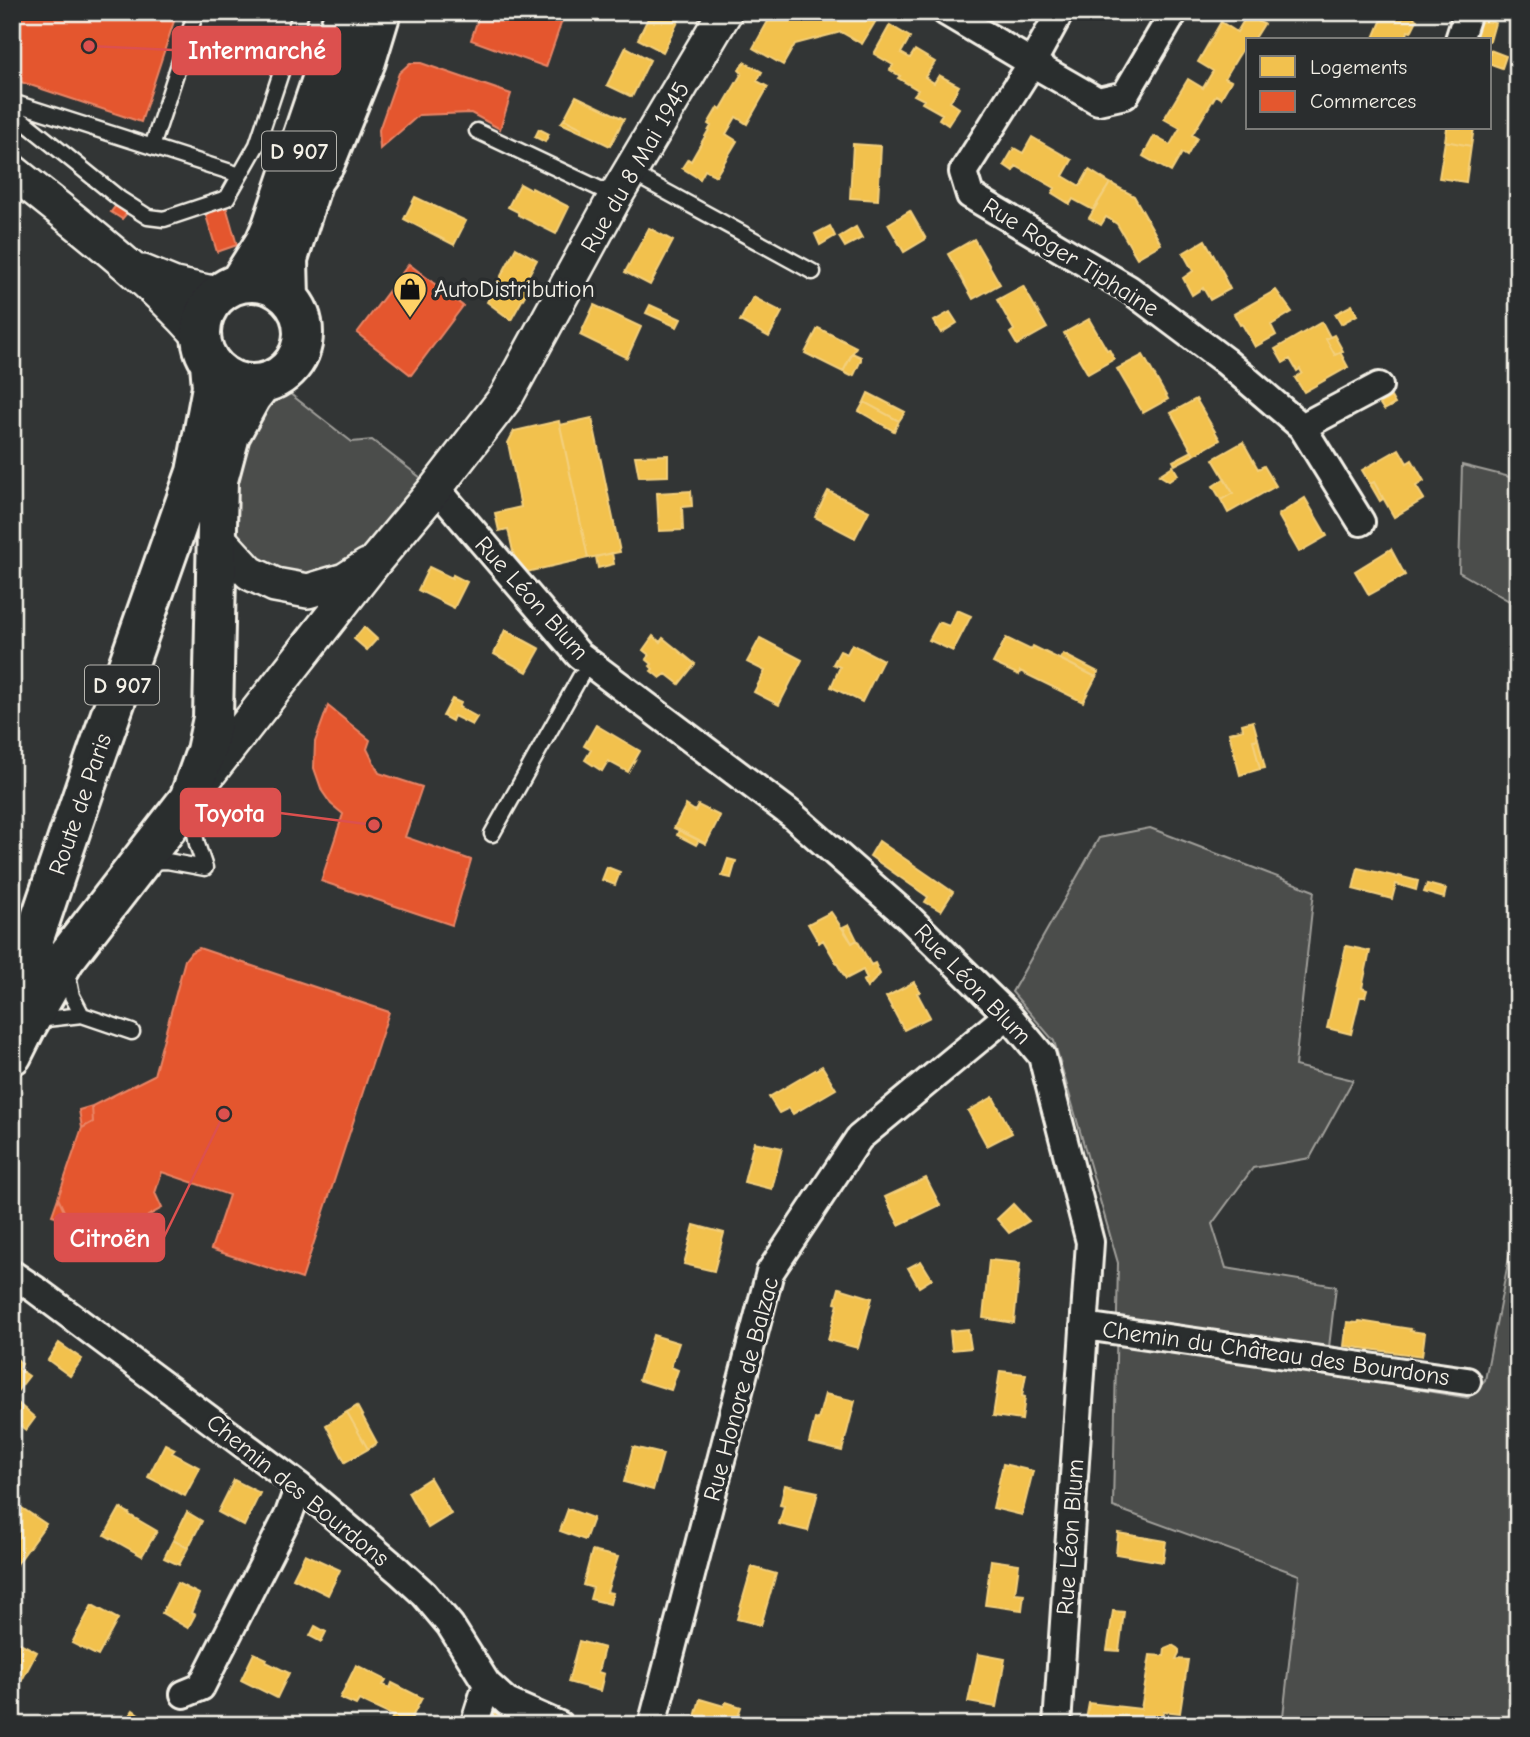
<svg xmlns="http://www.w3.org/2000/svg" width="1530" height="1737" viewBox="0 0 1530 1737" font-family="'Comic Neue',sans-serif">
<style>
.green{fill:#4b4d4c;stroke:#a09f9a;stroke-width:2}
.homes{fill:#f2c14e;stroke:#f3cf7c;stroke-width:2}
.shops{fill:#e4572e;stroke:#e98566;stroke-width:2}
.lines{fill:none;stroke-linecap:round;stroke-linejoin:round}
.service-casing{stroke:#f4f1e8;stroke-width:19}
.minor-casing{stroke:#f4f1e8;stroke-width:32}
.tertiary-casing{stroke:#f4f1e8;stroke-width:38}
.primary-casing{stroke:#f4f1e8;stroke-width:44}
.service{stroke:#2a2d2e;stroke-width:14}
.minor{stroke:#2a2d2e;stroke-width:26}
.tertiary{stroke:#2a2d2e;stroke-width:33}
.primary{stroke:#2a2d2e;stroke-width:38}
.labels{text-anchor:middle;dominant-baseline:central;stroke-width:7;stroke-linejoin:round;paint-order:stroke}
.shield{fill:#2a2d2e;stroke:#b7b6b0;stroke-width:2}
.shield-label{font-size:23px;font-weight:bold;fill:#f4f1e8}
.street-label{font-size:24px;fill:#f4f1e8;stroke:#2a2d2e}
.poi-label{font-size:24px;fill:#f4f1e8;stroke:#2a2d2e;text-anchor:start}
.leader{fill:none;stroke:#dc504e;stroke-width:2.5}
.callout-dot{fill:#dc504e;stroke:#2a2d2e;stroke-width:2.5}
.callout{fill:#dc504e;stroke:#dc504e;stroke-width:2.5}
.callout-label{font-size:26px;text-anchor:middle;font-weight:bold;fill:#fff}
</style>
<rect width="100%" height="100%" fill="#323535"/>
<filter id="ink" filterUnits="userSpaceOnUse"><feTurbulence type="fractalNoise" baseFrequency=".0143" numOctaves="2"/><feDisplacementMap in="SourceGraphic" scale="14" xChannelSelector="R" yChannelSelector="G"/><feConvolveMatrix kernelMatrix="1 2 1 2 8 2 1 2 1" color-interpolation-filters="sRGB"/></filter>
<g filter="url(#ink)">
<!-- green -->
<path class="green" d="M278 392 289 393 352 442 372 440 421 478 368 548 315 580 272 573 232 534 224 493 244 424Z
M1462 465 1518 479V606L1459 572Z
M1150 828 1314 891 1295 1066 1353 1080 1310 1158 1253 1168 1212 1224 1226 1268 1336 1286 1326 1374 1468 1398 1485 1380 1518 1212V1725H1282L1299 1575 1113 1507 1118 1263 1054 1041 1012 992 1099 838Z"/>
<!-- homes -->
<path class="homes" d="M651 12 682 14 663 52 638 39Z
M780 12H876L880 14 862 44 841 32 795 44 783 65 753 48 772 14Z
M1243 12H1264L1259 22 1264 24 1254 40 1249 39 1237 58 1225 78 1231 81 1221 98 1216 95 1192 135 1197 138 1187 156 1182 153 1171 172 1143 156 1154 136 1170 145 1180 128 1164 119 1188 79 1203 88 1213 71 1198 62 1221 22 1237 32 1247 15Z
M1385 12H1417L1414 18 1417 20 1411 32 1408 31 1407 35 1409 36 1408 40H1380L1374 38Z
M1478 16 1495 23 1490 41 1471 40Z
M890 25 910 37 901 53 910 58 915 50 935 62 925 77 934 83 939 75 959 86 950 102 959 108 948 125 939 119 942 114 922 103 924 100 914 95 918 90 898 78 900 76 890 70 893 65 874 54Z
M626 47 650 60 632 97 607 85Z
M1490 50 1506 56 1502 68 1491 64 1490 66Z
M744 62 762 72 757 81 768 87 747 124 736 117 726 134 737 141 716 176 705 170 700 179 682 168 688 159 691 161 711 126 708 124 718 107 721 109 742 73 739 70Z
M576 96 624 119 610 146 581 132 582 128 564 119Z
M564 119 582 128 581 132 561 123Z
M1447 128H1474L1471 146 1445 141Z
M539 129 549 134 545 142 535 137Z
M1032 137 1072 160 1063 176 1080 186 1089 170 1110 183 1093 210 1073 199 1070 204 1052 193 1055 188 1016 166 1013 171 1004 165 1014 148 1023 153Z
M1445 141 1471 146 1466 182 1439 178Z
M853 144 881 146 878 200 850 198Z
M1110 183 1134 196 1161 244 1137 258 1117 224 1106 217 1101 225 1089 218Z
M520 184 531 190 532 188 569 207 556 234 518 215V212L508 207Z
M415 197 466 221 454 245 404 219Z
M910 211 926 239 904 252 888 224Z
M830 226 835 236 820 245 815 234Z
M856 227 862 238 845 247 839 237Z
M649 228 673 241 650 285 625 272Z
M974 239 1000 284 973 299 948 254Z
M1205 240 1225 276 1224 277 1230 289 1210 300 1203 288 1192 295 1183 278 1193 271 1183 253Z
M516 248 537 260 527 278 533 281 511 320 487 302Z
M1023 286 1047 328 1017 345 1010 333 1014 330 997 300Z
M1276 290 1292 312 1271 325 1276 335 1255 347 1242 324 1240 325 1234 314Z
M753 297 782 312 769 337 740 321Z
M594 305 641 327 627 358 580 335Z
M650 305 681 319 677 327 646 313Z
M1352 305 1357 315 1341 324 1335 314Z
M950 312 957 323 941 333 934 321Z
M1089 319 1107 350 1109 349 1114 359 1088 374 1064 333Z
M1322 322 1330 337 1326 339 1335 355 1340 352 1348 367 1304 392 1295 378 1302 373 1300 369 1297 371 1290 359 1283 363 1275 349Z
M818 328 856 347 843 372 805 353Z
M1334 335 1343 351 1335 355 1326 339Z
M852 353 861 357V360L854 375 851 376 843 372Z
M1143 355 1168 399 1143 413 1117 369Z
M868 393 905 412 899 421 864 402Z
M1391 397 1395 404 1384 410 1380 404Z
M1196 399 1220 440 1194 455 1171 413Z
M864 402 899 421 894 431 859 411Z
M592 418 620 552 588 558 560 425Z
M559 421 588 558 527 572 514 556 508 529 499 531 495 513 521 507 508 443 514 431Z
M1243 442 1258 469 1264 466 1276 486 1228 513 1221 500 1233 493 1213 459Z
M1399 449 1407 463 1412 460 1424 481 1416 486 1424 499 1394 517 1374 482 1370 484 1362 470Z
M1192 451 1194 455 1175 465 1173 461Z
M668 455V476L639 477 635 456Z
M1173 466 1178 475 1169 481 1159 475Z
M1224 479 1233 493 1221 500 1213 486Z
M1374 482 1383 499 1380 501 1370 484Z
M691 491 692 506 682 507 683 530 659 531 657 493Z
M828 491 869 511 855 538 815 517Z
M1305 498 1327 536 1299 552 1278 515Z
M1391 549 1405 575 1369 595 1355 571Z
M612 553 614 564 598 568 596 557Z
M429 567 452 578 453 575 467 582 454 608 418 590Z
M957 610 971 616 953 651 929 640 939 622 949 626Z
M364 627 377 639 367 650 354 639Z
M505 630 540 649 527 672 494 654Z
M653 636 660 642 663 638 695 664 679 684 666 674 660 678 651 671 653 669 650 666 652 664 646 659 649 655 643 650Z
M760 638 802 660 779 705 754 692 765 671 747 662Z
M1006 638 1031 650 1033 646 1096 677 1083 702 1020 671 1019 675 993 663Z
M852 644 883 660 862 702 831 687 840 667 833 664 840 651 847 654Z
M1063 654 1098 672 1096 677 1060 659Z
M452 699 461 703 459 707 477 717 472 725 454 716 452 721 443 716Z
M1253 721 1258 739 1253 740 1260 769 1240 775 1229 733 1243 729 1242 724Z
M596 725 640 751 628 772 608 761 602 771 585 760 591 750 584 746Z
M1258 739 1265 768 1260 769 1253 740Z
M686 805 695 811 698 805 720 816 706 844 674 828Z
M679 830 699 840 696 845 677 835Z
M879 841 953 892 941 911 925 902 928 897 870 856Z
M728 859 736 861 731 878 722 876Z
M607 867 620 872 615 885 602 880Z
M1358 868 1398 877 1399 876 1418 881 1416 890 1396 884 1392 899 1353 889Z
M1427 884 1446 889 1444 898 1424 892Z
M831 912 852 943 857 940 871 965 875 963 880 974 867 988 863 981 867 979 863 970 846 979 823 940 819 943 808 924Z
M849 924 857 940 852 943 843 927Z
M1346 946 1370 951 1362 988 1367 990 1365 997H1360L1351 1034 1327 1028Z
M914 982 920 992 917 993 930 1017 904 1030 886 997Z
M822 1066 836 1089 793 1114 789 1108 779 1113 769 1097Z
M993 1097 1012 1133 987 1146 968 1111Z
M754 1142 782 1148 772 1189 744 1182Z
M926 1178 940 1205 899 1225 885 1197Z
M1013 1204 1029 1221 1009 1233 997 1219Z
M694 1225 724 1233 714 1271 684 1264Z
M989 1260 1020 1263 1014 1323 983 1318Z
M921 1261 932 1279 919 1287 908 1268Z
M839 1288 872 1298 858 1348 828 1340 838 1304 835 1303Z
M1359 1321 1411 1329 1410 1331 1425 1333 1422 1356 1344 1346 1347 1322 1358 1323Z
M968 1329 971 1348 952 1350 950 1331Z
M653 1335 679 1343 671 1367 678 1370 671 1390 639 1380Z
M59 1343 82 1359 70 1376 48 1360Z
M16 1358 22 1364 19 1369 29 1376 12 1398V1363Z
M1000 1371 1026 1374 1022 1396 1025 1397 1022 1420 993 1416Z
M825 1394 855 1401 842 1451 809 1443 815 1419 818 1420Z
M12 1398 35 1418 26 1430 12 1420Z
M357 1406 377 1443 368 1449 347 1412Z
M347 1412 368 1449 345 1462 326 1425Z
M165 1444 175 1449 172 1453 200 1468 185 1496 148 1477Z
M633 1447 663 1454 653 1490 624 1482Z
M1003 1464 1033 1471 1022 1515 993 1508Z
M430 1478 451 1514 428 1528 408 1492Z
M234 1480 260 1493 244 1526 218 1512Z
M785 1485 818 1492 808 1531 779 1524 784 1506 780 1505Z
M22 1508 46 1524 12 1571V1521Z
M120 1508 129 1513 128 1514 157 1531 142 1556 105 1535Z
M568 1509 593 1518 585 1540 560 1531Z
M187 1512 202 1521 188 1548 173 1540Z
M1118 1533 1166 1541 1163 1562 1116 1554Z
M173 1540 188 1548 179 1565 164 1558Z
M592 1551 618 1557 607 1592 613 1593 610 1604 590 1599 593 1588 583 1585Z
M305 1554 340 1570 328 1595 293 1578Z
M991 1560 1019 1564 1015 1593 1024 1594 1022 1610 985 1605Z
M752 1567 776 1574 761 1625 737 1619Z
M177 1583 199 1594 191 1613 195 1615 188 1628 162 1613Z
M92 1605 118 1619 98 1656 72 1643Z
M1113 1611 1124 1612 1119 1651 1107 1650Z
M315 1626 326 1632 321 1642 310 1636Z
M16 1641 37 1652 21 1682 12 1678V1649Z
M579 1641 604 1648 598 1672 604 1674 600 1691 568 1682Z
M1172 1645 1177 1648 1179 1650V1653L1176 1659 1188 1660 1180 1713 1163 1711 1161 1725H1085L1089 1703 1141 1709 1150 1655 1164 1656 1165 1648Z
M254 1653 267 1659 266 1662 289 1673 277 1698 241 1680Z
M978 1654 1005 1659 996 1707 968 1702Z
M356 1665 386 1680 383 1685 390 1688 392 1683 422 1698 408 1725H395L390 1722 393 1716 359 1700 356 1705 340 1698Z
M700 1699 724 1706 726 1702 741 1707 735 1725 693 1724Z
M133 1710 154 1725H123Z
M486 1710 506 1717 503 1725H481Z"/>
<!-- shops -->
<path class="shops" d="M12 12H177L141 122 12 79Z
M489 12H565L546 67 471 40 479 16 487 19Z
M410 63H421L511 94 500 129 471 113 419 115 380 149 379 130 399 73Z
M222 192 237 245 217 252 201 199Z
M117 204 128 212 122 219 111 212Z
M409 264 463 306 411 375 357 333Z
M328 706 370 740 367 749 379 773 422 787 405 837 471 860 452 925 321 881 343 814 331 804 322 791 314 768 315 742Z
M199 948 389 1012 302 1279 211 1249 229 1195 162 1172 155 1193 162 1208 148 1216 152 1224 150 1230 134 1238 129 1237 124 1228 97 1242 84 1218 74 1222 68 1220 58 1198 82 1128 93 1122 92 1106 154 1075 185 960 191 952Z
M92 1106 93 1122 82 1128 79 1110Z
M58 1198 68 1220 52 1215Z"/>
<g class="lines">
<!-- service casing -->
<g class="service-casing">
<path id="service" d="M12 102 240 175
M12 112 120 199 148 217 164 219 227 198 257 145 301 12
M477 131 615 196
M152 147 196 12
M630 172 813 272
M492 834 580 677
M146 862 167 861 205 868 197 844 190 807
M67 971 72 996 82 1015
M37 1022 46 1019 82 1015 132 1032"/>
</g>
<!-- minor casing -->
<g class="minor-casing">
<path id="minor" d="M946 12 1032 63 963 172 970 195 1129 289 1225 361 1302 427 1361 522
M1060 12 1032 63 1098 101 1125 95 1174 12
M1459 40 1468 12
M1302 427 1379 386
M436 488 579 655 791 814 908 917 1008 1015 1042 1056 1090 1242 1057 1725
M12 1274 36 1290 299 1486 399 1571 424 1594 450 1625 487 1684 507 1702 559 1725
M1084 1326 1467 1381
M184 1694 201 1687 289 1514 299 1486
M474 1725 487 1684
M652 1725 770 1272 859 1138 1008 1015"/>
</g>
<!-- tertiary casing -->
<g class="tertiary-casing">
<path id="tertiary" d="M12 171C76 223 145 274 200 336
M143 272 175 285 217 294
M217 537 250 573 275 585 308 591 345 580 367 566
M199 786 375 561 436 488 506 397 615 197 725 12"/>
</g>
<!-- primary casing -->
<g class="primary-casing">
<path id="primary" d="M201 333a51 51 0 1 1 102 0a51 51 0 1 1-102 0Z
M239 283 265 242 272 226 345 12
M289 298 288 259 307 199 313 180 325 163 366 61 381 12
M12 1003 86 785 196 472 212 387 210 363
M12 1055 26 1027 65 959 189 799 206 751 213 718 218 480 230 435 251 397 262 383"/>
</g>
<!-- service -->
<use href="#service" class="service"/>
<!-- minor -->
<use href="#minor" class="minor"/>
<!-- tertiary -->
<use href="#tertiary" class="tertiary"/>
<!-- primary -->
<use href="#primary" class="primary"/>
</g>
</g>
<!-- icons -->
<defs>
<g id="shop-pin" transform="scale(1.75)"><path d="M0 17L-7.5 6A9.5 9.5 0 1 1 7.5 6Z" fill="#ffd166" stroke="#2a2d2e"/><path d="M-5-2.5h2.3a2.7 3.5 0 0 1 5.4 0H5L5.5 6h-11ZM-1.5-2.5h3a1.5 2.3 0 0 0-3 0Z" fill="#111"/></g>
</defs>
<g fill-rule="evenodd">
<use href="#shop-pin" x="410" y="289"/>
</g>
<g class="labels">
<!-- shield labels -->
<g class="shield">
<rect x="262" y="131.5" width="74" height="39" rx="5"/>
<rect x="85" y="665.5" width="74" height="39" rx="5"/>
</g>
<g class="shield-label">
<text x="299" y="151">D 907</text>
<text x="122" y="685">D 907</text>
</g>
<!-- street labels -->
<g class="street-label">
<text transform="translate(635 167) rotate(-60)">Rue du 8 Mai 1945</text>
<text transform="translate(1071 257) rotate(32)">Rue Roger Tiphaine</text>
<text transform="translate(532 598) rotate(48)">Rue Léon Blum</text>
<text transform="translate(80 804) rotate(-71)">Route de Paris</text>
<text transform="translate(973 984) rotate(46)">Rue Léon Blum</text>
<text transform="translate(1276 1353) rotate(8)">Chemin du Château des Bourdons</text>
<text transform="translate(741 1389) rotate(-75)">Rue Honore de Balzac</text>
<text transform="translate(298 1490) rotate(39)">Chemin des Bourdons</text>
<text transform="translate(1070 1537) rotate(-86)">Rue Léon Blum</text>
</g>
<!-- poi labels -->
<g class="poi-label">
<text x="434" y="289">AutoDistribution</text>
</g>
</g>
<!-- callouts -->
<path class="leader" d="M89 46L173 50M374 825L280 813M224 1114L164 1237"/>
<g class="callout-dot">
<circle cx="89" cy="46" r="7"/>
<circle cx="374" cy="825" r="7"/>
<circle cx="224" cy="1114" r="7"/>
</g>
<g class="callout">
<rect x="173" y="27" width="167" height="47" rx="7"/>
<rect x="181" y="789" width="99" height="47" rx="7"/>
<rect x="55" y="1214" width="109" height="47" rx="7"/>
</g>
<g class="callout-label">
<text x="257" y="59">Intermarché</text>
<text x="230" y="822">Toyota</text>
<text x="110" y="1247">Citroën</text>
</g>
<!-- margin -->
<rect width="1530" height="1737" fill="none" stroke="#2a2d2e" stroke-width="42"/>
<rect x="21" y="21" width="1488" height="1695" fill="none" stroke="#f4f1e8" stroke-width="2.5" filter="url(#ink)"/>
<!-- legend -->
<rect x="1246" y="38" width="245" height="91" fill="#2a2d2e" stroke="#7b7b78" stroke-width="2"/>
<rect x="1260" y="56" width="35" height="21" fill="#f2c14e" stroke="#7b7b78" stroke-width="2"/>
<text x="1310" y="74" font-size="21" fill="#f4f1e8">Logements</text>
<rect x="1260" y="91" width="35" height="21" fill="#e4572e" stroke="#7b7b78" stroke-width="2"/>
<text x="1310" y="108" font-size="21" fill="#f4f1e8">Commerces</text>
</svg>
